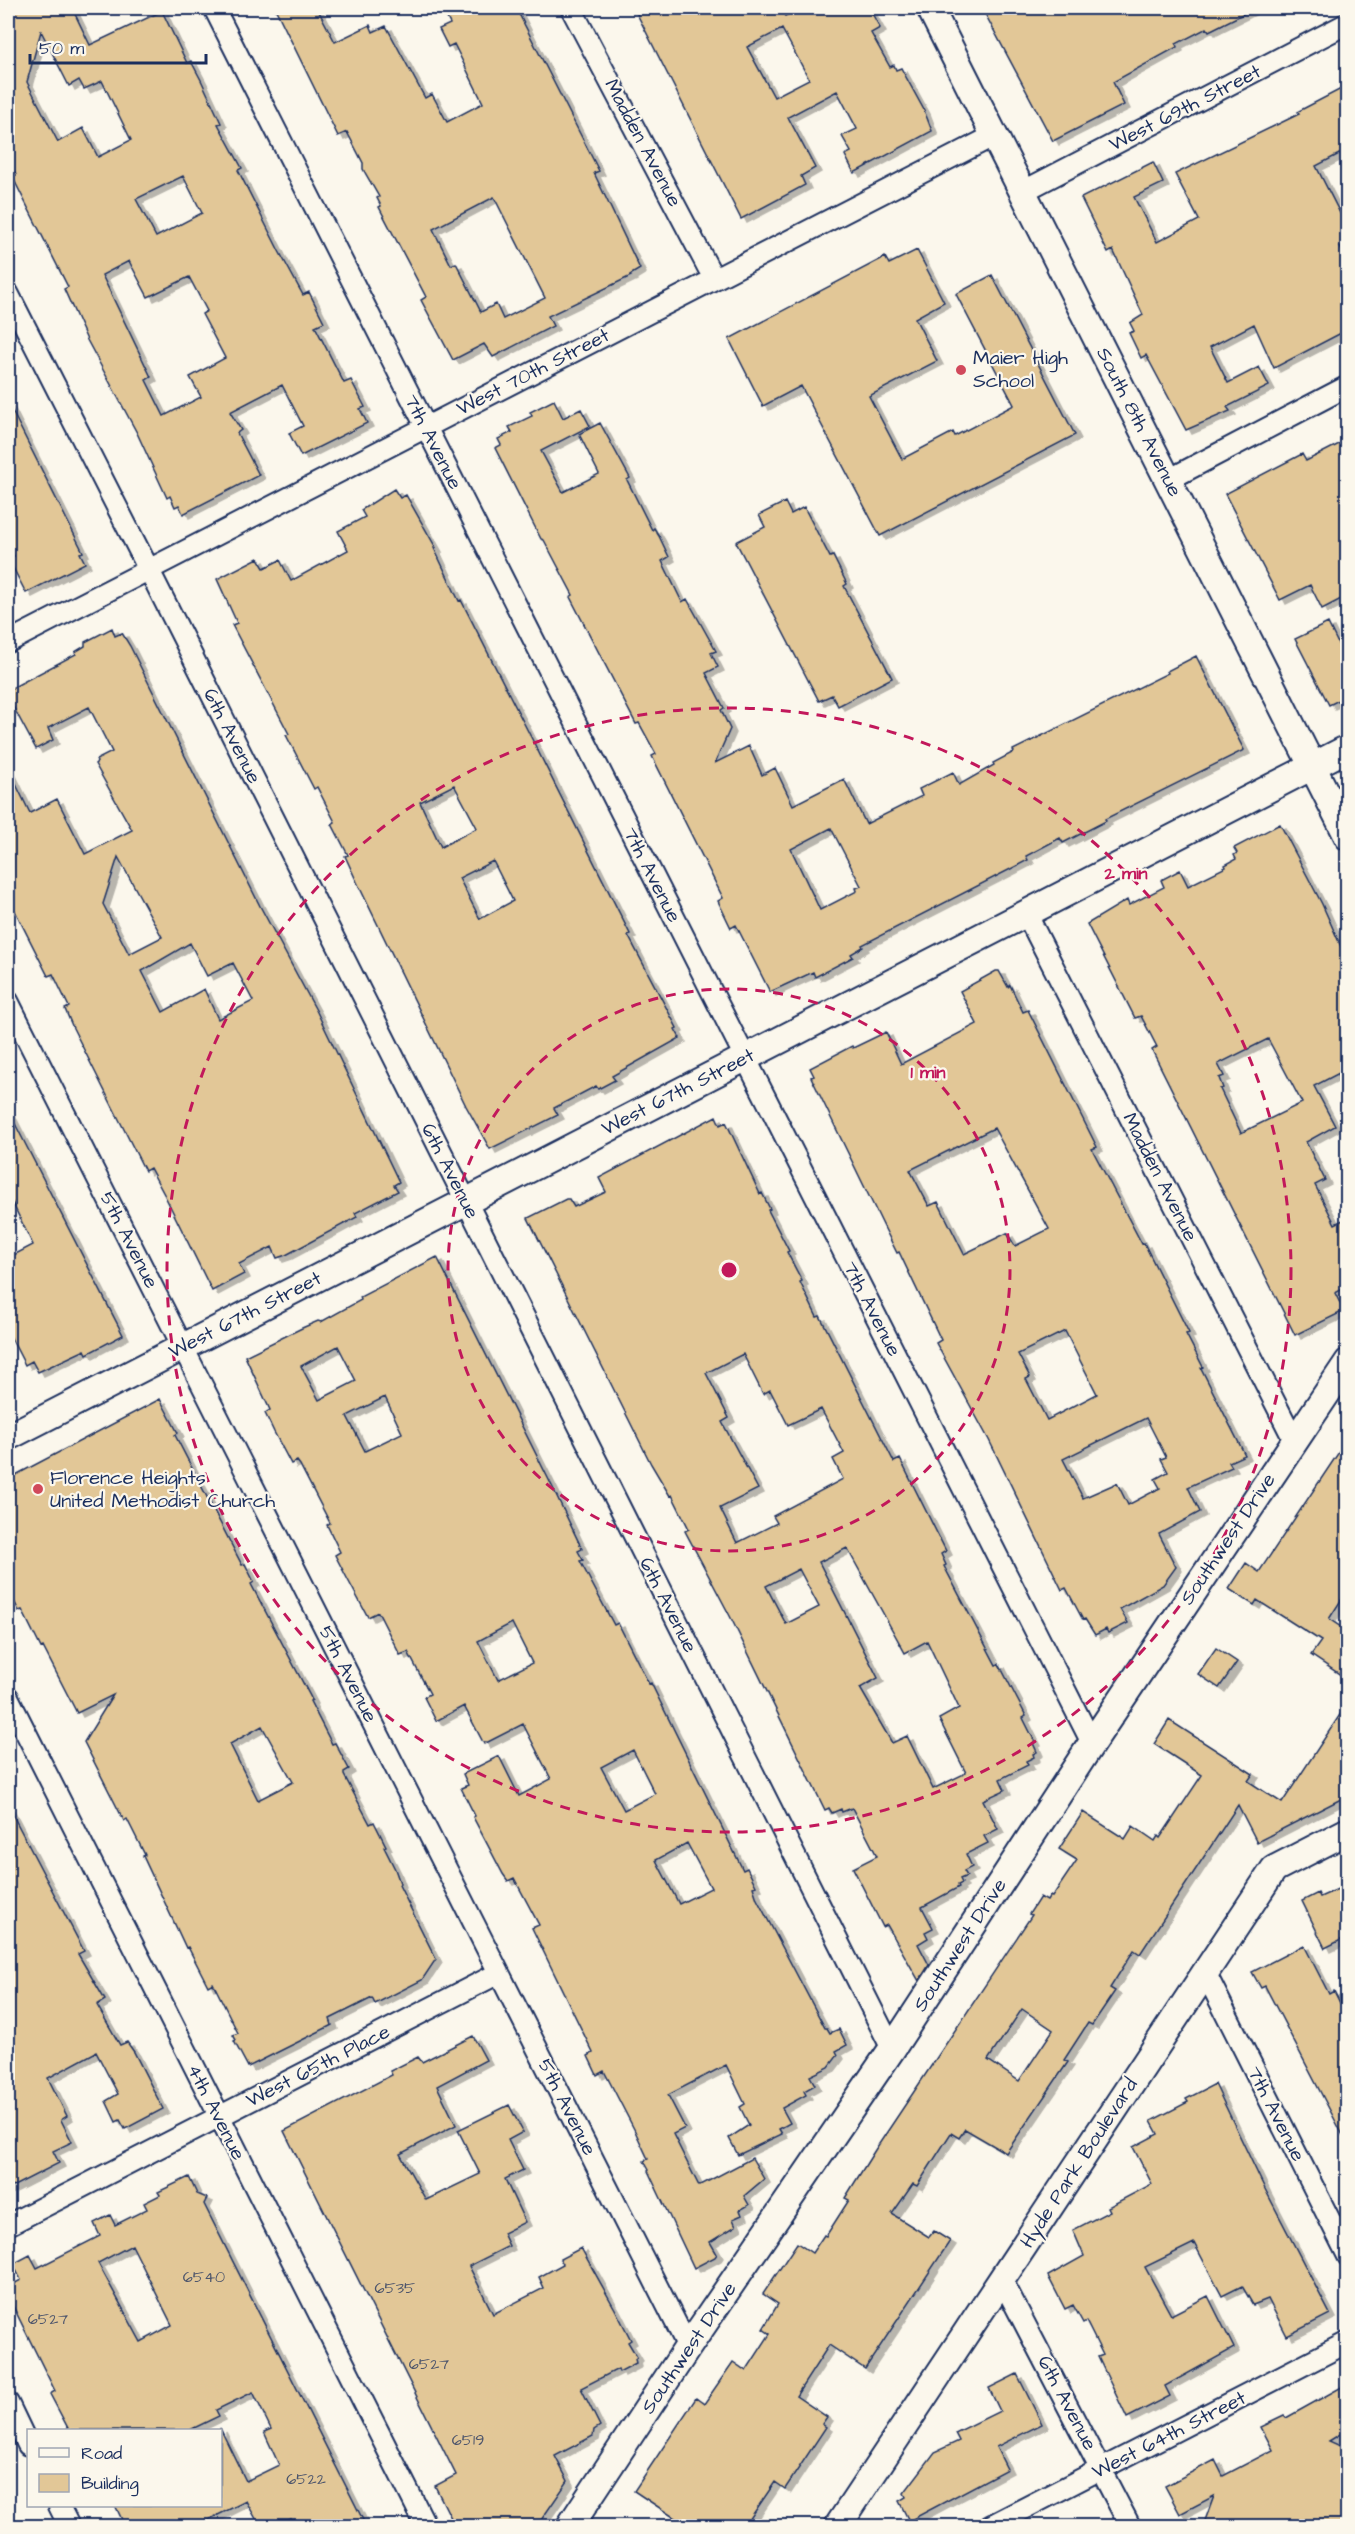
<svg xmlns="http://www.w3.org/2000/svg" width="1355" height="2534" viewBox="0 0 1355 2534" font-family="'Architects Daughter',sans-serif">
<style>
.building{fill:#e2c797;stroke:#1b2f5e;stroke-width:1.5;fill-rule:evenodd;filter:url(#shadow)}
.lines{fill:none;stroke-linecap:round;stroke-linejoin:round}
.minor-casing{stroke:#1b2f5e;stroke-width:24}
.tertiary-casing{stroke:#1b2f5e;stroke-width:30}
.minor{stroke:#fbf7ec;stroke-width:20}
.tertiary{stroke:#fbf7ec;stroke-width:26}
.ring{fill:none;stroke:#c2185b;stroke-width:3;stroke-dasharray:10 8}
.poi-dot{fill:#d1495b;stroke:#fbf7ec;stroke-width:2}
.labels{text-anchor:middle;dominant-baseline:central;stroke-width:4.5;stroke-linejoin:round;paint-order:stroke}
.number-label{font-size:16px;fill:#4d556c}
.street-label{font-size:20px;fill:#1b2f5e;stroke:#fbf7ec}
.poi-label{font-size:20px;fill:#1b2f5e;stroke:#fbf7ec;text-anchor:start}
.centre{fill:#c2185b;stroke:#fbf7ec;stroke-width:3}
.ring-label{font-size:18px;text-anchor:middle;font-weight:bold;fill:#c2185b;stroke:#fbf7ec;stroke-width:4.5;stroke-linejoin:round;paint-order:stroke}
</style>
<defs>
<filter id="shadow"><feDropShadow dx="6" dy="4" stdDeviation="0" flood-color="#0004"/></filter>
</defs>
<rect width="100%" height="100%" fill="#fbf7ec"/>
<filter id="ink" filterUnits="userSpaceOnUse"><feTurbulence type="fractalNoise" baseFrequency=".0167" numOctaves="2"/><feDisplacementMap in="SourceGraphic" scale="12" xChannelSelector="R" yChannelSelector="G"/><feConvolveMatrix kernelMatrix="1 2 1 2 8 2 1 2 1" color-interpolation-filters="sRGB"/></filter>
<g filter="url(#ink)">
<!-- building -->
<path class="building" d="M8 8H72L90 45 162 11 187 63 191 61 201 80 221 123 218 124 242 168 238 170 279 251 303 295 309 292 324 322 315 326 344 383 351 380 365 407 360 409 367 423 301 456 289 433 303 426 282 385 230 412 241 430 237 433 259 475 183 514 179 505 175 507 170 496 167 498 137 433 87 340 64 289 68 287 12 176 16 175 8 158ZM41 31 69 86 79 80 84 89 102 81 131 140 98 157 83 128 58 142 27 82ZM183 176 202 213 156 237 136 199ZM129 261 148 297 189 277 207 311 202 314 225 358 190 377 201 397 164 416 146 380 151 377 102 275Z
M275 8H317L335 42 370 25 373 32 386 26 425 98 432 94 447 122 483 103 454 44 448 47 439 29 450 24 442 8H516L599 171 594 173 640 269 630 275 631 276 548 316 553 326 493 357 484 344 453 360 421 300 426 297 379 207 381 206 377 198 379 197 363 169V163L347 132 338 136ZM494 197 545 298 503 319 496 304 481 312 456 263 451 265 433 229Z
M634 8H780L785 16 801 8H869L880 28 871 33 890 67 894 65 896 70 901 68 924 110 932 131 854 173 845 155 851 152 842 136 857 129 837 91 788 117 815 168 801 176 805 185 741 219ZM782 29 809 79 774 97 747 47Z
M982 8H1255L1209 31 1207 28 1176 44 1177 47 1113 82 1124 105 1053 141Z
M1341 89 1342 91 1347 89V150L1316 166 1347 227V243L1340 247 1347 262V330L1274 368 1254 324 1210 347 1228 383 1259 367 1269 386 1227 407 1230 411 1186 430 1146 355 1141 358 1129 333 1134 331 1130 323 1143 315 1113 250 1108 253 1081 198 1153 162 1163 183 1134 197 1157 242 1199 220 1175 174 1299 114 1297 112Z
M917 250 944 302 915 318 937 361 869 396 902 459 953 432 955 436 1014 405 956 294 992 275 1075 435 880 536 801 386 763 406 729 339 885 257 889 264Z
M554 400 563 418 581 409 590 426 541 451 563 492 599 474 579 434 600 423 630 478 627 480 652 530 654 528 659 536 669 557 662 561 682 602 687 599 716 651 711 653 718 667 706 673 724 708 721 710 730 729 715 763 749 746 762 775 775 768 793 805 844 779 866 824 922 796 919 789 953 772 959 785 994 765 993 763 1014 752 1013 750 1168 673 1167 671 1196 656 1244 750 1105 819 1106 821 1063 843 1060 838 1026 856 1028 860 862 945 863 947 851 954 853 957 815 977 813 972 770 992 736 925 731 928 718 901 723 898 652 756 656 754 639 723 636 724 570 597 573 595 544 540 541 539 495 448 501 445 498 439 512 432 509 427 532 416 530 412ZM831 828 861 886 856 888 857 891 820 910 791 849Z
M8 403 83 552 80 553 85 563 26 593 8 558 14 556 8 543Z
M1347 440V596L1322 609 1310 585 1280 600 1225 494 1302 454 1306 461Z
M394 489 400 498 406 495 436 548H434L459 601 461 600 534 743 630 934 628 935 677 1028 675 1029 680 1038 612 1076 615 1080 598 1089 596 1086 554 1108 558 1115 490 1149 466 1106 356 880 345 856 348 855 332 824 335 822 317 787 314 789 286 735 289 734 232 625 237 623 217 579 258 558 264 568 280 560 291 581 348 550 338 531 365 517 361 510ZM454 785 477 828 441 847 420 802ZM493 861 513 901 480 919 459 878Z
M785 502 791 514 804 507 830 557 833 556 847 584 844 586 892 678 838 706 832 695 819 701 736 542 765 527 759 515Z
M1328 623 1347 662V696L1329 705 1295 639Z
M112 628 115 636 122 633 130 646 260 906 317 1012 399 1182 394 1185 398 1191 355 1213 357 1217 286 1255 277 1258 272 1247 239 1264 244 1274 212 1291 165 1196 150 1168 145 1171 73 1028 65 1009 69 1007 53 974 48 976 8 897V768L30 813 57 799 85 854 132 830 95 764 97 762 96 760 112 752 89 707 48 728 53 740 36 749 8 697V690L76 654 75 652 85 646V642ZM118 857 162 937 129 954 103 904ZM190 943 207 976 233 963 253 1001 218 1019 204 989 163 1012 142 971Z
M1280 824 1322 904 1347 960V1069L1314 1086 1335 1126 1306 1142 1325 1180 1315 1185 1335 1224 1347 1218V1287L1335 1293 1344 1311 1295 1335 1152 1050 1157 1047 1141 1016 1135 1018 1087 924 1127 900 1129 905 1164 887 1161 880 1180 870 1188 886 1226 867 1225 865 1236 859 1234 855 1237 853 1234 848ZM1268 1039 1302 1103 1241 1133 1220 1089 1223 1088 1219 1078 1224 1076 1218 1064Z
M996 971H999L1008 987 1010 985 1023 1012 1028 1010 1097 1147 1092 1149 1142 1244 1144 1243 1189 1333 1186 1334 1203 1367 1201 1368 1245 1455 1229 1462 1232 1467 1188 1487 1200 1512 1159 1534 1176 1567 1163 1585 1120 1609 1128 1623 1108 1633 1106 1629 1095 1635 1085 1619 1083 1620 1066 1588 1062 1590 989 1440 936 1343 941 1340 899 1252 897 1253 884 1227 811 1077 814 1076 810 1068 852 1046 853 1048 886 1032 901 1064 977 1024 960 991ZM994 1128 1049 1229 1015 1246 1007 1233 964 1254 938 1202 929 1206 910 1170ZM1065 1331 1097 1394 1047 1420 1026 1379 1030 1377 1018 1354ZM1146 1418 1166 1457 1161 1459 1168 1472 1155 1479 1160 1488 1128 1505 1117 1483 1083 1498 1063 1459Z
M8 1110 123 1335 87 1354 85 1350 38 1372 32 1361 25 1365 8 1332V1258L33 1245 8 1194Z
M716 1116 720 1125 726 1122 760 1194 762 1193 770 1209 768 1210 789 1251 787 1252 802 1281 800 1282 817 1317 820 1316 894 1462 900 1459 946 1551 941 1554 946 1565 944 1566 996 1665 999 1664 1014 1693 1026 1716 1023 1718 1035 1742 1033 1743 1037 1752 1033 1754 1034 1757 1026 1761 1028 1765 1000 1779 1005 1790 983 1800 998 1829 984 1836 988 1843 966 1854 972 1867 964 1871 967 1876 960 1879 962 1883 958 1885 959 1887 922 1907 933 1928 925 1932 928 1938 918 1944 929 1965 919 1981 887 1925 883 1927 853 1868 877 1856 852 1808 842 1812 841 1809 832 1813 829 1808 825 1810 730 1616 685 1531 689 1529 672 1495 670 1496 651 1464 528 1218 566 1199H569L574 1207 606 1192 599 1178ZM743 1354 763 1394 770 1390 788 1425 821 1409 844 1453 833 1459 843 1479 773 1516 777 1523 737 1543 720 1508 758 1489 722 1422 729 1418 706 1373ZM847 1548 905 1653 927 1641 959 1708 939 1719 966 1773 933 1789 907 1736 892 1743 860 1688 878 1678 819 1562ZM799 1569 819 1607 786 1624 766 1586Z
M437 1257 552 1486 582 1549 578 1551 583 1560 580 1561 614 1625 618 1623 649 1684 651 1683 743 1870 747 1868 756 1886 753 1887 757 1899 825 2028H827L830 2033 839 2029 847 2045 836 2051 838 2055 829 2067 810 2076 815 2085 804 2091 806 2095 782 2108 790 2123 779 2129 782 2134 738 2155 729 2138 749 2125 740 2107 745 2104 726 2065 668 2095 685 2128 673 2134 699 2186 752 2158 764 2179 744 2196 749 2205 740 2210 742 2215 733 2219 736 2226 710 2242 717 2254 715 2257 694 2268 648 2171 649 2170 644 2161 648 2159 634 2129 604 2071 597 2075 588 2056 593 2053 532 1928 539 1925 514 1878 508 1881 503 1874 473 1817 475 1816 461 1788 468 1785 463 1774 499 1756 519 1796 551 1779 523 1724 484 1744 464 1706 436 1721 424 1697 430 1694 408 1652 400 1655 378 1612 368 1617 348 1580 335 1555 340 1552 327 1525 330 1523 300 1465 297 1461 291 1464 274 1432 265 1413 270 1410 245 1356 302 1328 318 1321 321 1322 361 1300 360 1297ZM338 1346 356 1381 319 1400 301 1366ZM385 1397 402 1433 365 1451 347 1416ZM512 1623 532 1663 498 1680 478 1641ZM633 1750 655 1794 624 1810 601 1767ZM687 1843 711 1888 679 1904 656 1860Z
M160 1399 178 1433 175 1435 242 1565 245 1564 254 1582 251 1584 312 1700 310 1701 332 1744 335 1743 349 1769 344 1772V1775L370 1824 374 1822 386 1846 384 1847 395 1869 400 1883 399 1885 436 1959 422 1980 375 2004 372 1998 330 2019 332 2025 248 2067 234 2041 236 2040 233 2035 238 2033 213 1983 208 1986 188 1947 186 1948 143 1856 145 1855 127 1819 124 1821 84 1742 113 1695 77 1713 43 1647 41 1648 22 1610 19 1611 8 1589V1479ZM262 1726 293 1782 258 1800 230 1744Z
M1347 1440V1591L1329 1619 1347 1631V1679L1311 1655 1321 1641 1257 1600 1254 1605 1229 1589 1246 1563 1259 1572Z
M1216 1648 1237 1662 1219 1688 1198 1674Z
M1347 1704V1796L1257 1842 1238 1805 1140 1954 1134 1950 1110 1988 1115 1991 1092 2025 1088 2023 1064 2060 1068 2062 1006 2153 965 2129 959 2138 951 2133 917 2186 913 2184 892 2214 929 2237 934 2231 950 2241 865 2369 829 2345 796 2396 827 2417 822 2424 826 2427 785 2489 775 2482 745 2526H687L634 2491 696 2398 704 2404 733 2362 746 2371 770 2334 763 2329 778 2304 763 2294 797 2243 812 2253 824 2235 826 2236 849 2200 845 2198 875 2150 1032 1915 1029 1914 1040 1897 1047 1901 1050 1896 1052 1897 1077 1860 1059 1849 1083 1812 1125 1839 1133 1826 1155 1841 1158 1836 1160 1838 1202 1775 1154 1744 1169 1720 1253 1774 1248 1781 1282 1803ZM1022 2009 1053 2030 1019 2081 988 2060Z
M8 1806 84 1951 78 1954 105 2000 97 2005 120 2045 127 2042 134 2052 163 2109 125 2129 120 2120 116 2122 106 2101 118 2094 96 2052 48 2078 67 2116 61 2120 72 2142 53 2151 59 2163 8 2189Z
M1347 1885V1937L1325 1948 1302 1901 1318 1893 1320 1897Z
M1304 1945 1329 1994 1334 1991 1347 2017V2143L1265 1986 1261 1988 1252 1972Z
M473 2036 486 2060 437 2086 456 2125 400 2154 426 2200 480 2174 458 2130 509 2105 523 2132 508 2140 523 2170 505 2179 525 2222 503 2233 509 2246 469 2266 493 2314 544 2288 539 2277 563 2264 560 2259 581 2248 615 2309 631 2340 628 2342 637 2357 635 2359 636 2363 619 2372 618 2369 581 2388 600 2426 594 2430 593 2436 555 2456 568 2481 537 2526H455L435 2486 456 2475 284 2131 392 2075 390 2071 418 2057 422 2062Z
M1215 2084 1265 2189 1330 2314 1287 2336 1268 2299 1253 2305 1242 2286 1222 2296 1194 2243 1145 2267 1171 2315 1208 2296 1234 2348 1165 2386 1170 2396 1127 2418 1098 2357 1103 2355 1086 2321 1083 2323 1073 2305 1065 2309 1048 2276 1084 2256 1073 2230 1110 2211 1108 2207 1152 2184 1133 2147 1158 2134 1151 2121 1188 2102 1186 2099Z
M189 2177 197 2194 207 2198 204 2204 366 2526H295L291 2519 277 2526H260L246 2501 196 2526H125L115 2505H220V2428L246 2481 279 2465 264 2432 271 2429 253 2392 216 2410 219 2416 190 2430H69L50 2394 55 2391 8 2296V2287L21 2280 13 2264 30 2255 37 2268 100 2236 94 2223 110 2215 115 2225 147 2209 144 2203 160 2195 158 2192ZM132 2245 172 2325 141 2342 98 2263Z
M1017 2374 1042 2424 996 2447 1007 2469 909 2521 899 2501 906 2497 904 2493 935 2452 959 2441 955 2433 1000 2411 989 2388Z
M1347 2384V2430L1329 2441 1347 2449V2526H1203L1214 2496 1180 2514 1165 2486 1215 2460 1223 2476 1273 2450 1261 2427 1284 2416 1286 2418Z"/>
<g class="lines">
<!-- minor casing -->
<g class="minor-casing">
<path id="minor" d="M214 8 1092 1743
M571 8 714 279
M1022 192 1348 23
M8 293 149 570 892 2049
M1168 480 1348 386
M8 642 995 135
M1026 913 1294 1440
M8 1001 688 2347
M8 1697 426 2526
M1205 1972 1348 2256
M8 2225 499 1973
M1002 2280 1130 2526
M8 2403 28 2445
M59 2506 69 2526
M990 2526 1348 2342"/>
</g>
<!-- tertiary casing -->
<g class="tertiary-casing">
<path id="tertiary" d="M930 8 1348 837
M8 1437 1348 748
M570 2526 688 2347 892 2049 1092 1743 1348 1362
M838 2526 1274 1869 1348 1831"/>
</g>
<!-- minor -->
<use href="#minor" class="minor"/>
<!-- tertiary -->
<use href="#tertiary" class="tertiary"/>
</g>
</g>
<!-- distance rings -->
<g class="ring">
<circle cx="729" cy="1270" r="281"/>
<circle cx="729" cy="1270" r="562"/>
</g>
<!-- markers -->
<g class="poi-dot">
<circle cx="961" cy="370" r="6"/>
<circle cx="38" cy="1489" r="6"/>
</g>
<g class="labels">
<!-- number labels -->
<g class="number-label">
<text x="204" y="2277">6540</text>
<text x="395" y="2288">6535</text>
<text x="48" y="2319">6527</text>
<text x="429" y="2364">6527</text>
<text x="468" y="2440">6519</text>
<text x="306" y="2479">6522</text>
</g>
<!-- street labels -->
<g class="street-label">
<text transform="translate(1185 108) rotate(-27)">West 69th Street</text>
<text transform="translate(643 143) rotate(62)">Madden Avenue</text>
<text transform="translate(533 372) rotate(-27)">West 70th Street</text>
<text transform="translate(1139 422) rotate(63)">South 8th Avenue</text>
<text transform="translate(433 442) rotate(63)">7th Avenue</text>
<text transform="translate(232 736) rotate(63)">6th Avenue</text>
<text transform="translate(652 875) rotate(63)">7th Avenue</text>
<text transform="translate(678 1092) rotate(-27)">West 67th Street</text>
<text transform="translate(450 1171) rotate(63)">6th Avenue</text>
<text transform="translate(1160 1177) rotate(63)">Madden Avenue</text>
<text transform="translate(129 1240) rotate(63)">5th Avenue</text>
<text transform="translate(872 1309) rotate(63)">7th Avenue</text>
<text transform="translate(245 1315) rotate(-27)">West 67th Street</text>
<text transform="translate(1228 1539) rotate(-56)">Southwest Drive</text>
<text transform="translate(668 1605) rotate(63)">6th Avenue</text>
<text transform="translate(348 1674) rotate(63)">5th Avenue</text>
<text transform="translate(960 1945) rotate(-57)">Southwest Drive</text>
<text transform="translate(318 2066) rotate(-27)">West 65th Place</text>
<text transform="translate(567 2107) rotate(63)">5th Avenue</text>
<text transform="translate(216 2112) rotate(63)">4th Avenue</text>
<text transform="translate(1276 2114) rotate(63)">7th Avenue</text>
<text transform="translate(1079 2163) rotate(-57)">Hyde Park Boulevard</text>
<text transform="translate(689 2348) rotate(-56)">Southwest Drive</text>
<text transform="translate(1067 2403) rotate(62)">6th Avenue</text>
<text transform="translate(1169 2435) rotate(-27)">West 64th Street</text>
</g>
<!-- poi labels -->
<g class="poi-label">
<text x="973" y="358">Maier High<tspan x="973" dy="23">School</tspan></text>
<text x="50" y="1478">Florence Heights<tspan x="50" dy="23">United Methodist Church</tspan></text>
</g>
</g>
<circle cx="729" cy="1270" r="9" class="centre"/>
<g class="ring-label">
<text x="1126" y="879">2 min</text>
<text x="928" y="1078">1 min</text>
</g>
<!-- margin -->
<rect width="1355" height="2534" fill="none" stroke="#fbf7ec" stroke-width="30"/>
<rect x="15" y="15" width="1325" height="2504" fill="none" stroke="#1b2f5e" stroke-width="2" filter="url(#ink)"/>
<!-- legend -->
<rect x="27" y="2429" width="195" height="78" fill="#fbf7ec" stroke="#a1a7b3" stroke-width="1.5"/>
<rect x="39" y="2448" width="30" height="9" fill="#fbf7ec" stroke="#a1a7b3" stroke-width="1.5"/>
<text x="81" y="2459" font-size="18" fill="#1b2f5e">Road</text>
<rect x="39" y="2474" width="30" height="18" fill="#e2c797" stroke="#a1a7b3" stroke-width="1.5"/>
<text x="81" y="2489" font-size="18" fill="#1b2f5e">Building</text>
<!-- scale -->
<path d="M30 54v9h176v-9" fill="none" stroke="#1b2f5e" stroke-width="3"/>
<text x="39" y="54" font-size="18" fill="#1b2f5e" stroke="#fbf7ec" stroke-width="4.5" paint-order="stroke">50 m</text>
</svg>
